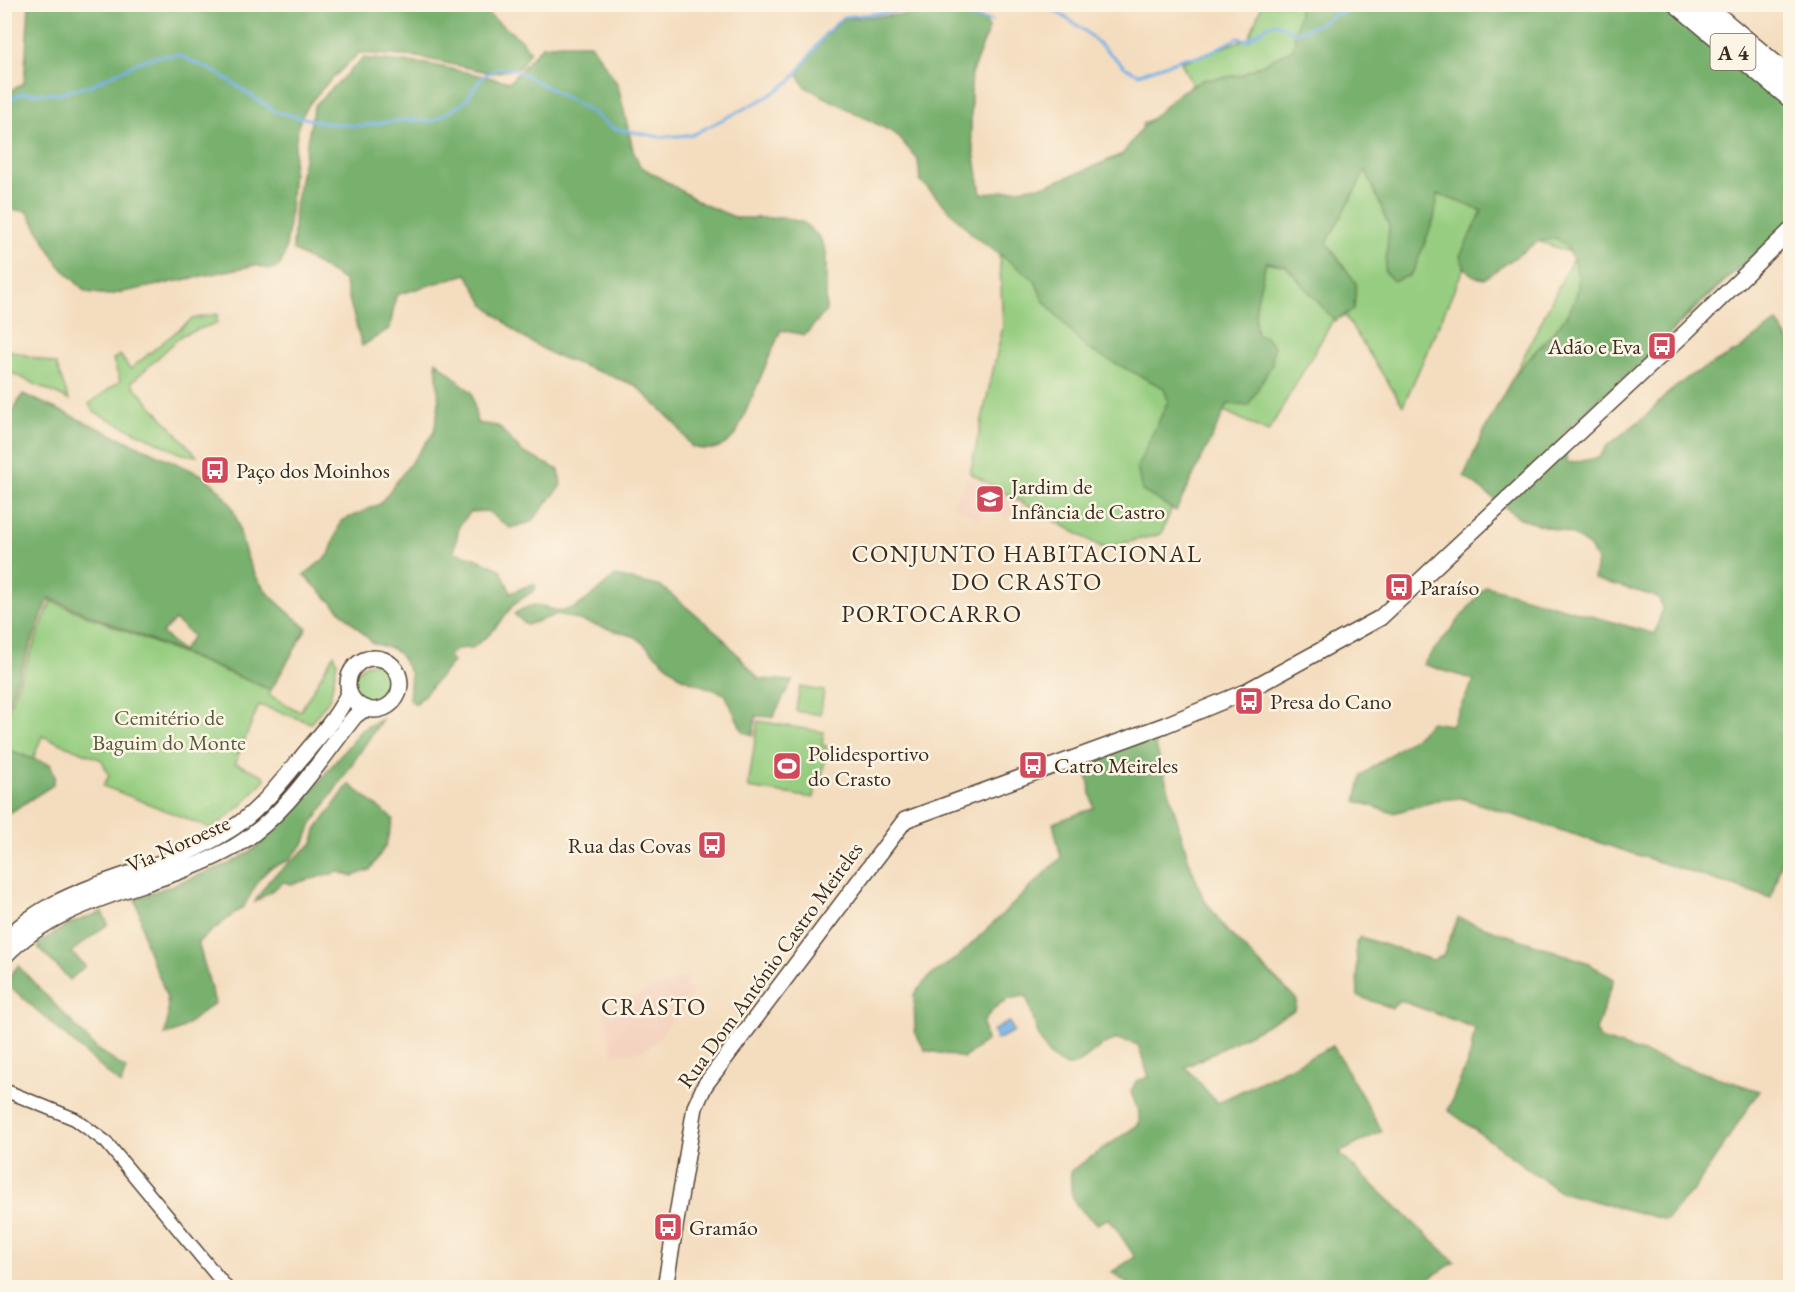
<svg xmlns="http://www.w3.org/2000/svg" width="1795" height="1292" viewBox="0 0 1795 1292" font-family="'EB Garamond',serif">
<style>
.built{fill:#f4d3c0}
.green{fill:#96cd80;stroke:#687c4f;stroke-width:1.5}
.forest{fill:#78b06e;stroke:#5a6d46;stroke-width:1.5;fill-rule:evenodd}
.water{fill:#74b1e7;stroke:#586e82;stroke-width:1.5}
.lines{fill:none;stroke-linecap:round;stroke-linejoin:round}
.stream{stroke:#74b1e7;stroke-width:3}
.tertiary-casing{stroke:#574536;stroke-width:15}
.secondary-casing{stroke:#574536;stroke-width:18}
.motorway-casing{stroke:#574536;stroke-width:21}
.tertiary{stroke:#fff;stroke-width:12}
.secondary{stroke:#fff;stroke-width:15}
.motorway{stroke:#fff;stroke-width:18}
.labels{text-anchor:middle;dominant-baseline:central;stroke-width:5;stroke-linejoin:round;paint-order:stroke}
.shield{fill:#fcf5e5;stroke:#75675a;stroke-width:1.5}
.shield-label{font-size:21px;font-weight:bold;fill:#3b2a1e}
.poi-label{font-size:22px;fill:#3b2a1e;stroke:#fcf5e5;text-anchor:start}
.park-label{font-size:22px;fill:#565b3b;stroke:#fcf5e5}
.street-label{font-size:22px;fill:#3b2a1e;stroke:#fcf5e5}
.neighbourhood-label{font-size:24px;letter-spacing:1.5px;fill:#3b2a1e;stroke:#fcf5e5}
</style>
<rect width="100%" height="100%" fill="#fcf5e5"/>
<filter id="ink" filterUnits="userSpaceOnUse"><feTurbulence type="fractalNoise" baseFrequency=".0167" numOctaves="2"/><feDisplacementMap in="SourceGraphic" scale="12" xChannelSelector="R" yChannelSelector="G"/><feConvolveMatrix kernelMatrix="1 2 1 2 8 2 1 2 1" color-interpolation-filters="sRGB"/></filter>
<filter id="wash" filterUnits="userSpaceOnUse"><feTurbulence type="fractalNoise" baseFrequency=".008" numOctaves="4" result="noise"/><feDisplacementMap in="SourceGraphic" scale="24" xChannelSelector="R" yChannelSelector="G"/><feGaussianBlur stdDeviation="1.35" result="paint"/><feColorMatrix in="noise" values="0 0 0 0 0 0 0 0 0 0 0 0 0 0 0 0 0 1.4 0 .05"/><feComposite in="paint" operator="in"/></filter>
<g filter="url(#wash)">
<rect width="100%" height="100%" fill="#f4ddbf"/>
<!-- built -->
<path class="built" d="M970 473 1005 494 1007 490 1032 504 1024 519 1010 512 1007 517 986 505 978 520 952 505Z
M686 976 688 980 684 986 693 993 654 1044 643 1050 613 1056 603 1009Z"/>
<!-- green -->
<path class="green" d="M1262 5H1663L1742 72 1778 231 1499 494 1466 472 1575 254 1484 222 1403 406 1340 308 1268 432 1214 406 1161 534 1103 548 970 473 1003 326 996 193 1047 187 1145 144 1142 124 1197 95 1181 62 1249 38Z
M217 314V323L182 335 131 383 197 456 182 454 94 412 89 404 120 381 113 359 120 355 130 369 192 319Z
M5 349 56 364 69 400 5 370Z
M51 601 271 690 269 695 300 712 334 654 337 662 330 698 311 723 259 705 235 763 263 775 265 779 242 805 212 829 103 786 109 776 102 760 42 736 33 759 5 748 4 720Z
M354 683a20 20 0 1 1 40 0a20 20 0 1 1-40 0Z
M800 687 824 691 820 715 796 711Z
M758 721 824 732 822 745 827 746 820 786 816 785 814 798 748 788Z"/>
<!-- forest -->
<path class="forest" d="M68 4 476 5 520 39 530 51 519 68 492 73 418 57 359 53C342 69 310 97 301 118 289 144 294 256 278 267 271 271 262 267 256 265L109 295 86 292 59 265 27 211 5 209V94L24 83 29 5Z
M1300 5H1660L1790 109V219L1781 231 1695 306 1646 359 1597 400 1562 434 1567 463 1599 458 1607 446 1647 415 1667 394 1690 376 1737 351 1777 322 1790 342V829L1771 898 1461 798 1440 800 1393 813 1356 801 1362 775 1419 734 1430 722 1451 725 1474 680 1423 664 1486 586 1655 634 1663 607 1658 597 1594 579 1597 561 1590 547 1571 534 1521 519 1464 476C1478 443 1493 412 1511 381 1530 348 1591 313 1576 267 1571 253 1569 247 1556 238L1537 242 1484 279C1470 276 1465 271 1460 256L1482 211 1438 194 1434 219 1414 270 1409 276 1393 281 1385 272 1389 226 1366 170 1327 243 1356 283 1354 309 1335 321 1286 266 1266 262C1261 285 1251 312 1257 335L1265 337 1274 346 1272 364 1248 406 1228 404 1176 511 1142 491 1137 467 1168 401 1164 388 1087 349 1043 300 1034 279 975 237 920 180 918 160 896 134 805 87 798 74 823 38 844 18 960 12 984 19 989 28 971 75V133L981 194 1047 185 1121 156 1143 127 1179 93 1202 80 1241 75 1293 49Z
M563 44H591L618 85 633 150 640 166 703 204 737 218H785L804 223 820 238 826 252V311L805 335 781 330 736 434C723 449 712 452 692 447L676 424 635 385 554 355 522 337 484 304 467 274 396 295 390 328 362 346 344 280 293 250 295 207 314 106 363 58 428 64 510 82 542 46Z
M436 361 472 393 477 423 498 426 522 452 559 470 561 486 531 522 510 528 487 511 470 512 459 526 454 552 475 558 500 569 511 593 532 584 536 586 535 590 515 603 491 633 471 649C462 647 455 648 449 656L453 662 416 704 409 699 411 674 400 655 393 649 373 643 304 575 329 555 341 521 380 504 434 432 439 404Z
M23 394 202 475C249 510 231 527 253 571 265 595 287 611 307 628L271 690 49 598 5 711V424ZM175 620 193 636 182 651 162 633Z
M615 576 662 587 720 635 759 679 792 681 773 717 756 716 753 735 743 732 725 694 682 678 636 637 558 614 527 625 514 614C548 593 539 616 570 609 582 607 605 584 615 576Z
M382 719 312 824 305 842 289 860 270 868 260 878 244 906 198 942 215 1003C197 1013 185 1032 165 1035 175 994 158 981 146 945 141 930 142 914 135 899L231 863 253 850 290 817 362 729Z
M1153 736 1189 861 1203 898 1227 931 1297 1000 1295 1010 1186 1067 1217 1103 1333 1046 1382 1131 1339 1153 1455 1262 1415 1287H1132L1112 1272 1135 1257 1109 1218 1097 1224C1074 1205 1069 1201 1071 1171L1139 1124V1113L1131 1092 1136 1081 1149 1077 1138 1045C1132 1043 1122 1039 1115 1040 1090 1044 1075 1087 1048 1053 1036 1038 1033 1013 1026 996 1003 998 995 1005 983 1023L986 1041 964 1058 925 1050 915 1032 914 994 931 975 957 958 1061 858 1053 823 1094 808 1084 760Z
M4 750 50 764 55 776 53 785 11 812 5 813Z
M349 784 393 819 386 845 370 870 353 876 339 872 291 884 284 882 254 903 270 879 313 843 316 830Z
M102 912 108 924 71 952 85 966 70 980 38 947 39 943 69 924Z
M1458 918 1586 962 1614 979 1596 1030 1600 1039 1759 1091 1696 1187 1666 1220 1560 1192 1448 1110 1470 1056 1475 1028 1399 1000 1392 1008 1358 996 1356 943 1360 937 1432 960 1443 956Z
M18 966 98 1050 126 1069 121 1085 5 982Z"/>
<!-- water -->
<path class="water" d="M1009 1022 1014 1031 997 1040 992 1031Z"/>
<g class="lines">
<!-- stream -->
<path class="stream" d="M1031 6 1050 7 1085 31 1126 68 1139 74 1185 58 1202 56 1238 38 1248 40 1267 26 1277 23 1295 33 1319 24 1331 16 1367 4
M4 103 23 93 58 94 91 85 141 61 159 56 179 55 219 74 276 112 326 123 357 126 402 120 433 121 464 103 482 77 498 68 514 69 592 112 612 128 660 137 692 135 769 96 792 80 826 33 843 17 929 8 992 21"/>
</g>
</g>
<g filter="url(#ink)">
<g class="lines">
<!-- tertiary casing -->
<g class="tertiary-casing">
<path id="tertiary" d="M4 1090 75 1119 106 1142 227 1288"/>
</g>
<!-- secondary casing -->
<g class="secondary-casing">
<path id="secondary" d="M348 684a26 26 0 1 1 52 0a26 26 0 1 1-52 0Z
M4 940C19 927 34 914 52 905 108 875 174 866 228 831 258 813 280 783 302 757 319 736 339 716 349 691
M4 957C64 893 160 889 234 847 284 818 320 760 355 716L366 708
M665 1288 695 1107 705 1085 905 820 1165 725 1245 692 1380 618 1686 332 1790 231"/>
</g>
<!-- motorway casing -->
<g class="motorway-casing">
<path id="motorway" d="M1677 4 1790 98
M1703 4 1790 77"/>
</g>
<!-- tertiary -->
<use href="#tertiary" class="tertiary"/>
<!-- secondary -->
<use href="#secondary" class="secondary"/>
<!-- motorway -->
<use href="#motorway" class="motorway"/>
</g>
</g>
<!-- icons -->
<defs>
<g id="bus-square" transform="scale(1.5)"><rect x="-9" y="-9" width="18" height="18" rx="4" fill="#d1495b" stroke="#fcf5e5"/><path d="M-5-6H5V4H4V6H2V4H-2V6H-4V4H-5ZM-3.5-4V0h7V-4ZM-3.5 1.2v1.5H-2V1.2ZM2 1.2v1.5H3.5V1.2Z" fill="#fff"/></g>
<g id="school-square" transform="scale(1.5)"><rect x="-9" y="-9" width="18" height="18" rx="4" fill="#d1495b" stroke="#fcf5e5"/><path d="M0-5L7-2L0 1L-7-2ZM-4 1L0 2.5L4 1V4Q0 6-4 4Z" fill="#fff"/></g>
<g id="stadium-square" transform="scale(1.5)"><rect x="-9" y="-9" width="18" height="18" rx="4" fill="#d1495b" stroke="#fcf5e5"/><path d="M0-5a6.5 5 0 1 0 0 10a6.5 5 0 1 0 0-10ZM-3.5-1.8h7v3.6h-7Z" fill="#fff"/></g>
</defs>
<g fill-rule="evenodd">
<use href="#bus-square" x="1662" y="346"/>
<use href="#bus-square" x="215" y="470"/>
<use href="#school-square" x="990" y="499"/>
<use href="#bus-square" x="1399" y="587"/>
<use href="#bus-square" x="1249" y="701"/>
<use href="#bus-square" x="1033" y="765"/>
<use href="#stadium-square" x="787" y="766"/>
<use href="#bus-square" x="712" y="845"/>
<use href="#bus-square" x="668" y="1227"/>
</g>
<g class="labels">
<!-- shield labels -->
<rect class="shield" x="1710.5" y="34" width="45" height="36" rx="4.5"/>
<g class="shield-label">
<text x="1733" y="52">A 4</text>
</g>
<!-- poi labels -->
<g class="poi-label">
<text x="1641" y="346" text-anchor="end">Adão e Eva</text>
<text x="236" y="470">Paço dos Moinhos</text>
<text x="1011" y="486">Jardim de<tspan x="1011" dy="25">Infância de Castro</tspan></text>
<text x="1420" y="587">Paraíso</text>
<text x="1270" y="701">Presa do Cano</text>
<text x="808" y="753">Polidesportivo<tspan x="808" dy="25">do Crasto</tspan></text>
<text x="1054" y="765">Catro Meireles</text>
<text x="691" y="845" text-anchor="end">Rua das Covas</text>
<text x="689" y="1227">Gramão</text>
</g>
<!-- park labels -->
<g class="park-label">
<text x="169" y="717">Cemitério de<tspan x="169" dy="25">Baguim do Monte</tspan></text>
</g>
<!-- street labels -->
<g class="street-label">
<text transform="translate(178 844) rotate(-24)">Via Noroeste</text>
<text transform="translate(770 965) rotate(-54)">Rua Dom António Castro Meireles</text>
</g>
<!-- neighbourhood labels -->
<g class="neighbourhood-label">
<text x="1027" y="553">CONJUNTO HABITACIONAL<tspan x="1027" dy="28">DO CRASTO</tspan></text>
<text x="932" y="613">PORTOCARRO</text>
<text x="654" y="1006">CRASTO</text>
</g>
</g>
<!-- margin -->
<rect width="1795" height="1292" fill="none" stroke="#fcf5e5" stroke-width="24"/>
</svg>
